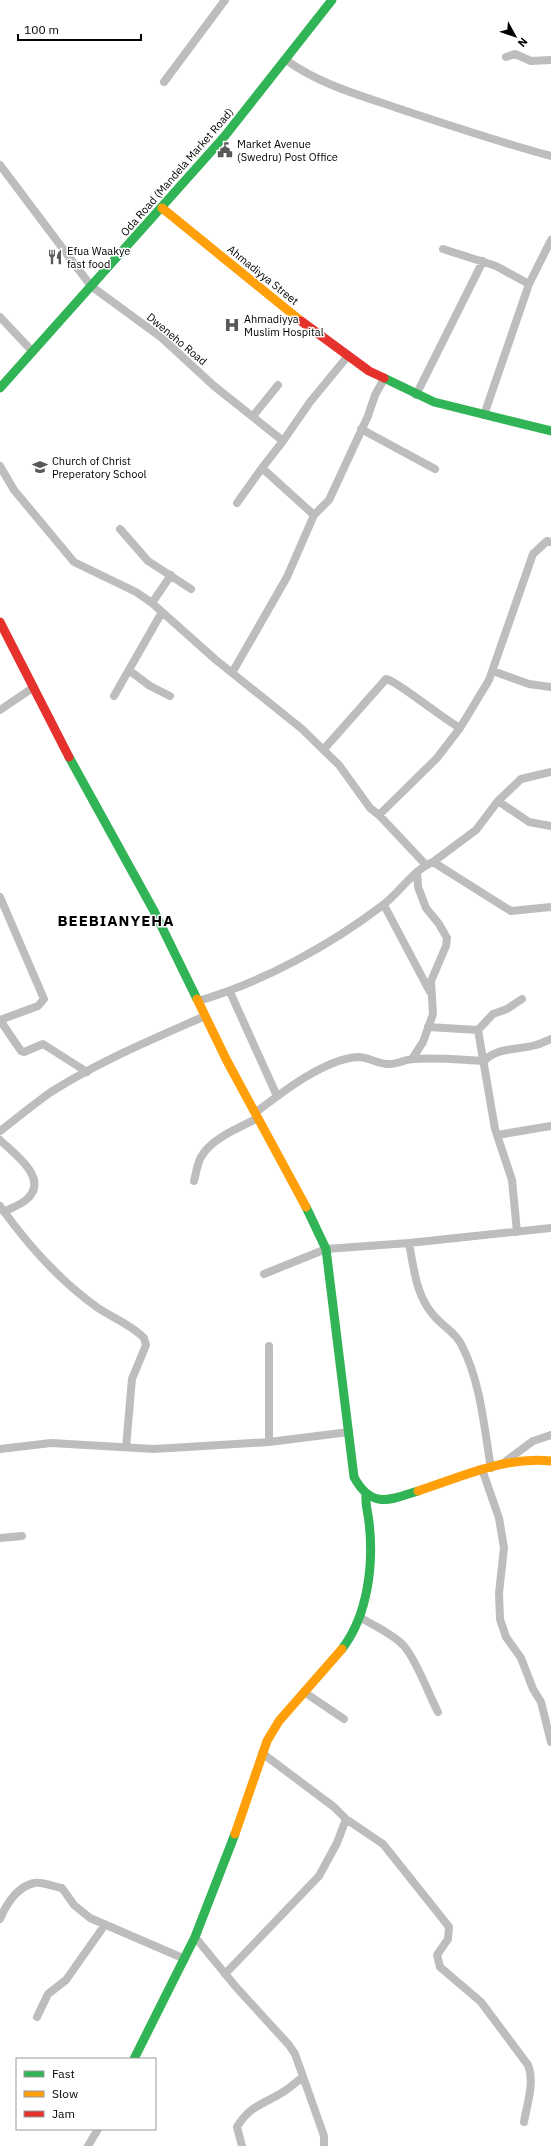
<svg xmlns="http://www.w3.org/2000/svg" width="551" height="2146" viewBox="0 0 551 2146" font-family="'IBM Plex Sans',sans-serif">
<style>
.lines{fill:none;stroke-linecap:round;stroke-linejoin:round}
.street{stroke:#bdbdbd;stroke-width:8}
.fast{stroke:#30b455;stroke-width:9}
.slow{stroke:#ff9f0a;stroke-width:9}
.jam{stroke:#e5322d;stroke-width:9}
.labels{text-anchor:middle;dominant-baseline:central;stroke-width:3;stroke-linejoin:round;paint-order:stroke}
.poi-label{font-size:11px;fill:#000;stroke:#fff;text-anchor:start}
.street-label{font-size:11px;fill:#000;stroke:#fff}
.district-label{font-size:15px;font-weight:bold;letter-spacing:1px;fill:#000;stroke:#fff}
</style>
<rect width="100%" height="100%" fill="#fff"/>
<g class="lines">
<!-- street -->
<path class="street" d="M506 57 515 54 531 61 551 60
M286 60C319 84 359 95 397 108 448 125 499 142 551 156
M164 82 225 0
M0 165 91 286 162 338 214 386 283 441 262 468 314 515
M443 249 496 266 529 284
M0 317 32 351
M416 395 483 261
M484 415 529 284 551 240
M253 416 278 385
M361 429 435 469
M283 441 310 402 347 357
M0 466 14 490 74 562 136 592 152 603 216 660 302 729 339 765 370 808 379 815 426 865
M237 503 262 468
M120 529 148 561 191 589
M152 603 171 575
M130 671 150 686 170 696
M493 671 529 684 551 687
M232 673 287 577 314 515 329 500 368 416 375 395 384 379
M114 696 162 612
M0 710 34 687
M324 749 386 679C394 679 446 721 460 728
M498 801 529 822 551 826
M379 815 437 758 460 728 489 680 533 554 547 541 551 542
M433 862 476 830 498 801 521 779 551 772
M0 897 44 999 38 1006 0 1020
M384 905 430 992
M230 992 277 1096
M198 1001C263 982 329 946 383 905 400 892 413 870 433 862L511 911 551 907
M0 1020 21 1051 24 1052 43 1044 87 1072
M428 1027 478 1030
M412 1059 423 1042 433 1014 431 981 446 946 447 938 439 924 426 908 418 887 417 872
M255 1113C281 1093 324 1059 358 1057 368 1057 378 1064 388 1064 397 1065 405 1059 414 1059 437 1057 461 1060 484 1061 497 1047 519 1050 536 1045 541 1044 546 1041 551 1039
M0 1131C17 1118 34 1104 51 1092 100 1061 153 1039 205 1016
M497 1135 551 1126
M0 1140C14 1154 51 1179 26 1200 20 1205 11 1208 4 1212
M194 1181C196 1174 197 1164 201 1157 212 1138 239 1128 258 1118
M0 1206C27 1244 60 1281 98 1308 113 1318 132 1325 144 1338L146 1345 132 1379 126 1447
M517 1232 512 1180 495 1129 478 1030 493 1014 507 1009 522 999
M409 1243C414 1269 416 1297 435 1317 444 1327 457 1334 462 1346 481 1383 484 1428 491 1468
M264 1274 326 1249 409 1243 551 1228
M269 1346V1442
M0 1449 51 1443 154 1449 269 1442 349 1432
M506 1461 533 1441 551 1435
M483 1472 499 1518 504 1548 499 1593 500 1619 506 1637 521 1658 533 1689 541 1702 551 1742
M0 1538 22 1536
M360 1617C375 1627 392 1633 404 1646 417 1661 428 1693 438 1712
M304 1692 344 1719
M262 1753 334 1807 346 1819 383 1844 446 1923 449 1927 448 1939 437 1955 440 1967 481 2002 528 2065C535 2082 527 2104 524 2122
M0 1919C6 1905 17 1887 34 1883 41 1881 55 1887 62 1888L74 1905 90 1918 185 1959
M195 1937 236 1987 289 2045 295 2054 324 2136V2146
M225 1974 319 1876 337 1843 346 1819
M37 2017 48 1994 66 1980 104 1926
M88 2146 98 2129
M242 2146 237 2127C249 2106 264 2104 283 2092 290 2088 296 2082 303 2077"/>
<!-- fast -->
<path class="fast" d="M384 378 434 402 551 431
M0 388 224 137 332 0
M69 757 154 911 197 999
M306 1207 326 1249 354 1477C371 1509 390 1500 418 1491
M342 1649C368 1615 374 1564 369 1522 368 1512 365 1505 366 1495
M134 2059 195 1937 235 1834"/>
<!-- slow -->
<path class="slow" d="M162 208 301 321
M197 999 227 1061 306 1207
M418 1491C461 1477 505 1456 551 1461
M235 1834 267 1741 279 1721 342 1649"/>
<!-- jam -->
<path class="jam" d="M301 321 369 371 384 378
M0 622 69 757"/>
</g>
<!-- icons -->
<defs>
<g id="civic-bare" transform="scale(1.2)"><path d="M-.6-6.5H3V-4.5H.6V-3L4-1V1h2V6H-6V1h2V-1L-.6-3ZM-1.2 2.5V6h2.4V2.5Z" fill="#595959" stroke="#fff" stroke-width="2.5" paint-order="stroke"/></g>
<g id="restaurant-bare" transform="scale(1.2)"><path d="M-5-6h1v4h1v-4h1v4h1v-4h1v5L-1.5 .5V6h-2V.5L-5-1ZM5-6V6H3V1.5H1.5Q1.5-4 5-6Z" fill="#595959" stroke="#fff" stroke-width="2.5" paint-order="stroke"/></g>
<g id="hospital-bare" transform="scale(1.2)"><path d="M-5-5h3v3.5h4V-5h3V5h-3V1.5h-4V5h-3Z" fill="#595959" stroke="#fff" stroke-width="2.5" paint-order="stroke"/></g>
<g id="school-bare" transform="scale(1.2)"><path d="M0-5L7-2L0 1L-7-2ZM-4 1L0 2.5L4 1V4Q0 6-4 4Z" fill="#595959" stroke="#fff" stroke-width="2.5" paint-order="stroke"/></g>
</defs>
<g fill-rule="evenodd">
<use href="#civic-bare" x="225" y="150"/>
<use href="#restaurant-bare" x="55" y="257"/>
<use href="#hospital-bare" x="232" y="325"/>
<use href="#school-bare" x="40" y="467"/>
</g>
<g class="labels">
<!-- poi labels -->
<g class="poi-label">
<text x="237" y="144">Market Avenue<tspan x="237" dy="13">(Swedru) Post Office</tspan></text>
<text x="67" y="251">Efua Waakye<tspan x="67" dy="13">fast food</tspan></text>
<text x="244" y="319">Ahmadiyya<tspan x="244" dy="13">Muslim Hospital</tspan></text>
<text x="52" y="461">Church of Christ<tspan x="52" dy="13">Preperatory School</tspan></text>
</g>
<!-- street labels -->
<g class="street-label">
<text transform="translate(177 172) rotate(-49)">Oda Road (Mandela Market Road)</text>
<text transform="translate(263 275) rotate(39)">Ahmadiyya Street</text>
<text transform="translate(177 339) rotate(40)">Dweneho Road</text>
</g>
<!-- district labels -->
<g class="district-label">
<text x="116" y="920">BEEBIANYEHA</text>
</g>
</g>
<!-- legend -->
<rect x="16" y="2058" width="140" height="72" fill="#ffffff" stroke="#999999"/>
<rect x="24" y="2071" width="20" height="6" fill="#30b455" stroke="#999999"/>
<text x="52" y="2078" font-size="12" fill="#000000">Fast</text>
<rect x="24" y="2091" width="20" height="6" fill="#ff9f0a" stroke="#999999"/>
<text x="52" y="2098" font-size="12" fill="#000000">Slow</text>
<rect x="24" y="2111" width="20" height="6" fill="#e5322d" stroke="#999999"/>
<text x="52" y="2118" font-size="12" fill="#000000">Jam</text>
<!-- north arrow -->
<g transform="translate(515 36) rotate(130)" stroke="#ffffff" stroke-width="3" paint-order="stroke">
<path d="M0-3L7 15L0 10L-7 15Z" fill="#000000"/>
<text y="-6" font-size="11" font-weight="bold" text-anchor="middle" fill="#000000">N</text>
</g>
<!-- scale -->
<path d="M18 34v6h123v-6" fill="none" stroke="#000000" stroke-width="2"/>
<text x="24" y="34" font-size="12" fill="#000000" stroke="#ffffff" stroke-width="3" paint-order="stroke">100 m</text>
</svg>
